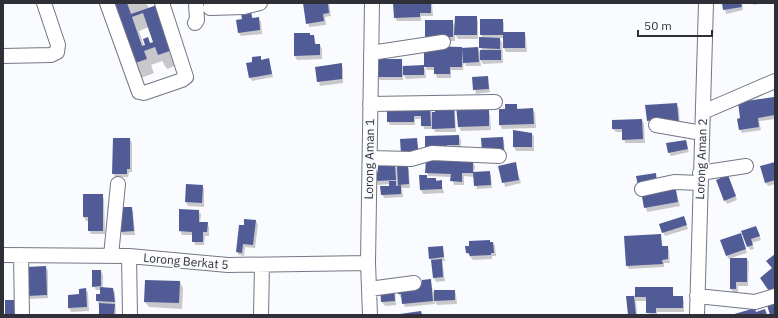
<svg xmlns="http://www.w3.org/2000/svg" width="778" height="318" viewBox="0 0 778 318" font-family="'IBM Plex Sans',sans-serif">
<style>
.shadow{fill:#0003;fill-rule:evenodd}
.building{fill:#515b96;fill-rule:evenodd}
.lines{fill:none;stroke-linecap:round;stroke-linejoin:round}
.minor-casing{stroke:#737686;stroke-width:16}
.minor{stroke:#fff;stroke-width:14}
.labels{text-anchor:middle;dominant-baseline:central;stroke-width:4;stroke-linejoin:round;paint-order:stroke}
.street-label{font-size:12px;fill:#2f3037;stroke:#fafbfe}
</style>
<rect width="100%" height="100%" fill="#fafbfe"/>
<!-- shadow -->
<path class="shadow" d="M112 3H146L180 64 167 69 162 61 151 65 154 73 141 78ZM149 27 154 43 144 46 139 31Z
M304 3H329L331 16 325 17 326 25 309 27Z
M394 3H432L433 16H421V21H397L395 17Z
M723 3H742L743 10 726 14Z
M753 3H763L754 5Z
M251 12 253 19 258 18 261 22 262 34 241 36 239 33 243 20Z
M476 17 478 21V39H458L455 34V41H428L452 21 455 26Z
M502 20 504 23V33H524L526 37 527 52H506L504 48V38H499L502 42 503 63 483 64 480 59 481 66H466L464 61 463 70H451V78H437L435 70H427L425 66 426 78 406 79 403 74V80H380L378 77 401 60 403 67 423 66 425 69V47L478 48 481 54 483 38 481 34Z
M310 36H314L316 45H320L322 49V59L297 60 295 56Z
M260 57 262 61 269 60 273 77 252 81 250 77 253 62Z
M341 65 343 68V83L320 86 316 68Z
M487 77 490 92 476 94 473 78Z
M773 98 775 101V119L759 121 761 130 742 133 740 129Z
M676 104 679 108 680 127 650 124 648 120Z
M516 105 518 110 533 109 535 113 536 128 502 129 500 125 506 110Z
M453 106 455 110 456 132H435L434 129H424L422 119H415V125H390L388 121 430 107 432 113Z
M457 106 469 109V111H488L490 115 491 130 461 131 459 127Z
M642 120 644 124 645 143H625L623 132H616L613 129Z
M532 134 534 137V151H516L514 147Z
M459 136 461 140V149H448L426 137Z
M502 138 504 141 505 154 482 139Z
M130 139 132 143V172H129L128 177H115L113 173Z
M685 141 689 152 671 156 669 152Z
M473 162 475 166 474 173 489 172 491 176 492 188 477 189 474 177 464 176V185H454L452 177 426 176 428 179H436L438 182H441L444 193 423 194 421 190 420 176H428L427 173Z
M515 163 521 183 505 187 500 166Z
M775 163V184L768 186 766 183Z
M395 165 398 170 407 166 409 170 410 188H402L403 197 384 198 382 194 390 187V184L378 185 376 181 379 173Z
M728 176 737 200 727 204 725 200Z
M187 185 202 186 204 189V207L188 206 186 202Z
M675 186 680 206 647 212 642 192Z
M84 195H102L104 199 105 234H91L89 230V221H86L84 217Z
M131 208 133 211 135 235H123L121 232Z
M180 210 198 211 201 214 200 223H207L209 227V236H205L204 245H195L193 235H182L180 231Z
M685 220 688 229 665 236 660 225Z
M256 221 258 225 255 248 245 247 244 256 239 255 237 252 244 226Z
M758 231 761 240 752 243 754 249 750 250 743 232Z
M660 235 663 247H667L669 250 670 263H664V267L629 269 627 266Z
M742 238 747 253 731 258 747 259 749 262 748 286H738V293H733L731 289V258L729 259 727 256Z
M490 243H493L495 246 496 256H492V259L473 260 467 253Z
M442 247 445 261H442L445 281 436 282 434 278 432 262 430 258Z
M46 267 48 271V298L30 299 28 295Z
M101 271 103 275V288L113 289 115 293 116 315H100L97 295H101V290H96L94 286Z
M430 280 433 292 454 291 456 294 457 304 437 305 434 299 435 304 405 307 399 294 398 287 423 284Z
M180 282 183 288 182 309 149 307 145 302Z
M672 288 674 297H682L684 301V312H657V315H649L647 301H636L637 315H629L627 297Z
M86 289 88 293 89 311 71 312 69 308Z
M395 289 396 305 385 306 382 302Z"/>
<!-- building -->
<path class="building" d="M111 3H127L131 14 157 5 173 50 158 55 155 47 144 51 147 59 132 64ZM143 13 153 42 150 43 148 37 143 39 145 45 142 46 132 17Z
M303 3H328L329 13 323 14 324 21 306 24Z
M393 3H431V13H420V17L394 18Z
M722 3H741L742 7 723 10Z
M251 11 252 18 259 17 260 30 238 33 236 20 242 19 241 13Z
M455 16H477V35H454Z
M480 19H503V35H480Z
M425 20H453V37L425 38Z
M503 32H525V48H503Z
M294 33H310V35H314L315 44H320V55L294 56Z
M479 37 500 38V49L479 48Z
M424 46 462 47V67H450V74H434V67H424V75H403V66L424 65Z
M478 47 479 62 463 63 462 48Z
M480 50H501V60H480Z
M261 56V60L269 58 272 74 249 78 246 63 252 62V57Z
M377 59H402V77H377Z
M342 63V79L317 82 315 67Z
M488 76 489 89 473 90 472 77Z
M774 97 775 115 758 118 759 127 739 130 737 119 740 118 738 102Z
M677 103 679 124 656 120 647 121 645 105Z
M387 104 430 106 431 126H421V116H414V122H387Z
M468 104V110H489V126L458 127 456 105Z
M505 104H517V109L533 108 534 124 499 125V109H505Z
M454 105 455 128 432 129V112H435V106Z
M642 119 643 139 622 140V129H612V120Z
M513 130 532 133V147H513Z
M459 135V145H447V150L425 151V136Z
M503 137 504 151 482 152 481 138Z
M113 138H130V169H127V174H112Z
M417 138 419 158 401 154 400 139Z
M686 140 688 149 668 153 666 143Z
M426 160 473 161V173H462V182L450 181 451 174 425 173Z
M516 162 519 180 502 183 498 166Z
M775 162V180L765 183 760 166Z
M395 164 396 180 375 181 374 172H378V165Z
M408 165 409 184 398 185 397 166Z
M490 171 491 185 474 186 473 172Z
M656 173 657 183 638 186 636 176Z
M419 175H427V178H436V181L442 180V189L420 190Z
M728 175 736 196 724 201 716 180Z
M389 181H396V185L395 186 401 185V194L381 195 380 186H389Z
M186 184 203 185 202 203 185 202Z
M675 185 678 202 644 208 641 191Z
M83 194H103V231H88V217H83Z
M119 207H132L134 231 120 232Z
M179 209 199 210V222H208L207 232H203V242H192V232L179 231Z
M684 216 687 225 662 233 659 224Z
M244 219 256 220 253 245 243 244 242 253 236 252 239 225H244Z
M756 226 760 236 751 239 753 245 747 247 741 231Z
M741 233 746 249 726 256 720 240Z
M661 234 662 246H668V259L662 260 663 264 626 266 624 236Z
M490 240V242H493L494 253H491V255L470 256 469 253H466L465 246H469V241Z
M443 246 444 257 429 259 428 247Z
M775 254V293L771 294 760 278 772 268 766 261Z
M730 258H747V282H736V289H730Z
M442 259 443 277 433 278 431 260Z
M46 266 47 295 27 296 26 267Z
M92 270H101V286L92 287Z
M431 279 433 301 402 304 401 294H398L397 286 422 284V280Z
M145 280 180 281 179 303 144 302Z
M394 285 395 301 381 302 380 286Z
M100 287 113 288 115 302 96 301V294H100Z
M635 287H673V296H683V308H656V313H646V297H635Z
M86 288 87 307 68 308V295L79 294V289Z
M434 290H455V300L434 301Z
M626 296H634L636 315H628Z
M5 300H19V315H5Z
M775 300V315H770L766 302Z
M99 303 115 304 114 315H99Z
M755 308 756 312 765 309 767 315H731Z
M421 311 422 315H401L400 314Z"/>
<g class="lines">
<!-- minor casing -->
<g class="minor-casing">
<path id="minor" d="M107 3 139 92 144 93 182 80 186 77 162 3
M210 8 244 7 260 3
M195 23 197 20 196 3
M371 53 443 42
M3 56 51 55 57 52 58 45 44 3
M370 104 495 102
M703 112 775 81
M656 125 702 133
M370 158 411 159 432 153 499 156
M700 173 746 166
M642 189 674 182 701 183
M3 255 129 256 228 265 368 263
M21 255 22 315
M111 256 118 184
M129 256 130 315
M369 289 414 283
M697 296 755 302 775 296
M261 315 262 265
M370 315 368 263 372 3
M697 315 706 3"/>
</g>
<!-- minor -->
<use href="#minor" class="minor"/>
</g>
<g class="labels">
<!-- street labels -->
<g class="street-label">
<text transform="translate(369 159) rotate(-89)">Lorong Aman 1</text>
<text transform="translate(701 159) rotate(-88)">Lorong Aman 2</text>
<text transform="translate(186 261) rotate(5)">Lorong Berkat 5</text>
</g>
</g>
<!-- border -->
<rect width="778" height="318" fill="none" stroke="#2f3037" stroke-width="8"/>
<!-- scale -->
<path d="M638 30v6h74v-6" fill="none" stroke="#2f3037" stroke-width="2"/>
<text x="644" y="30" font-size="12" fill="#2f3037" stroke="#fafbfe" stroke-width="3" paint-order="stroke">50 m</text>
</svg>
